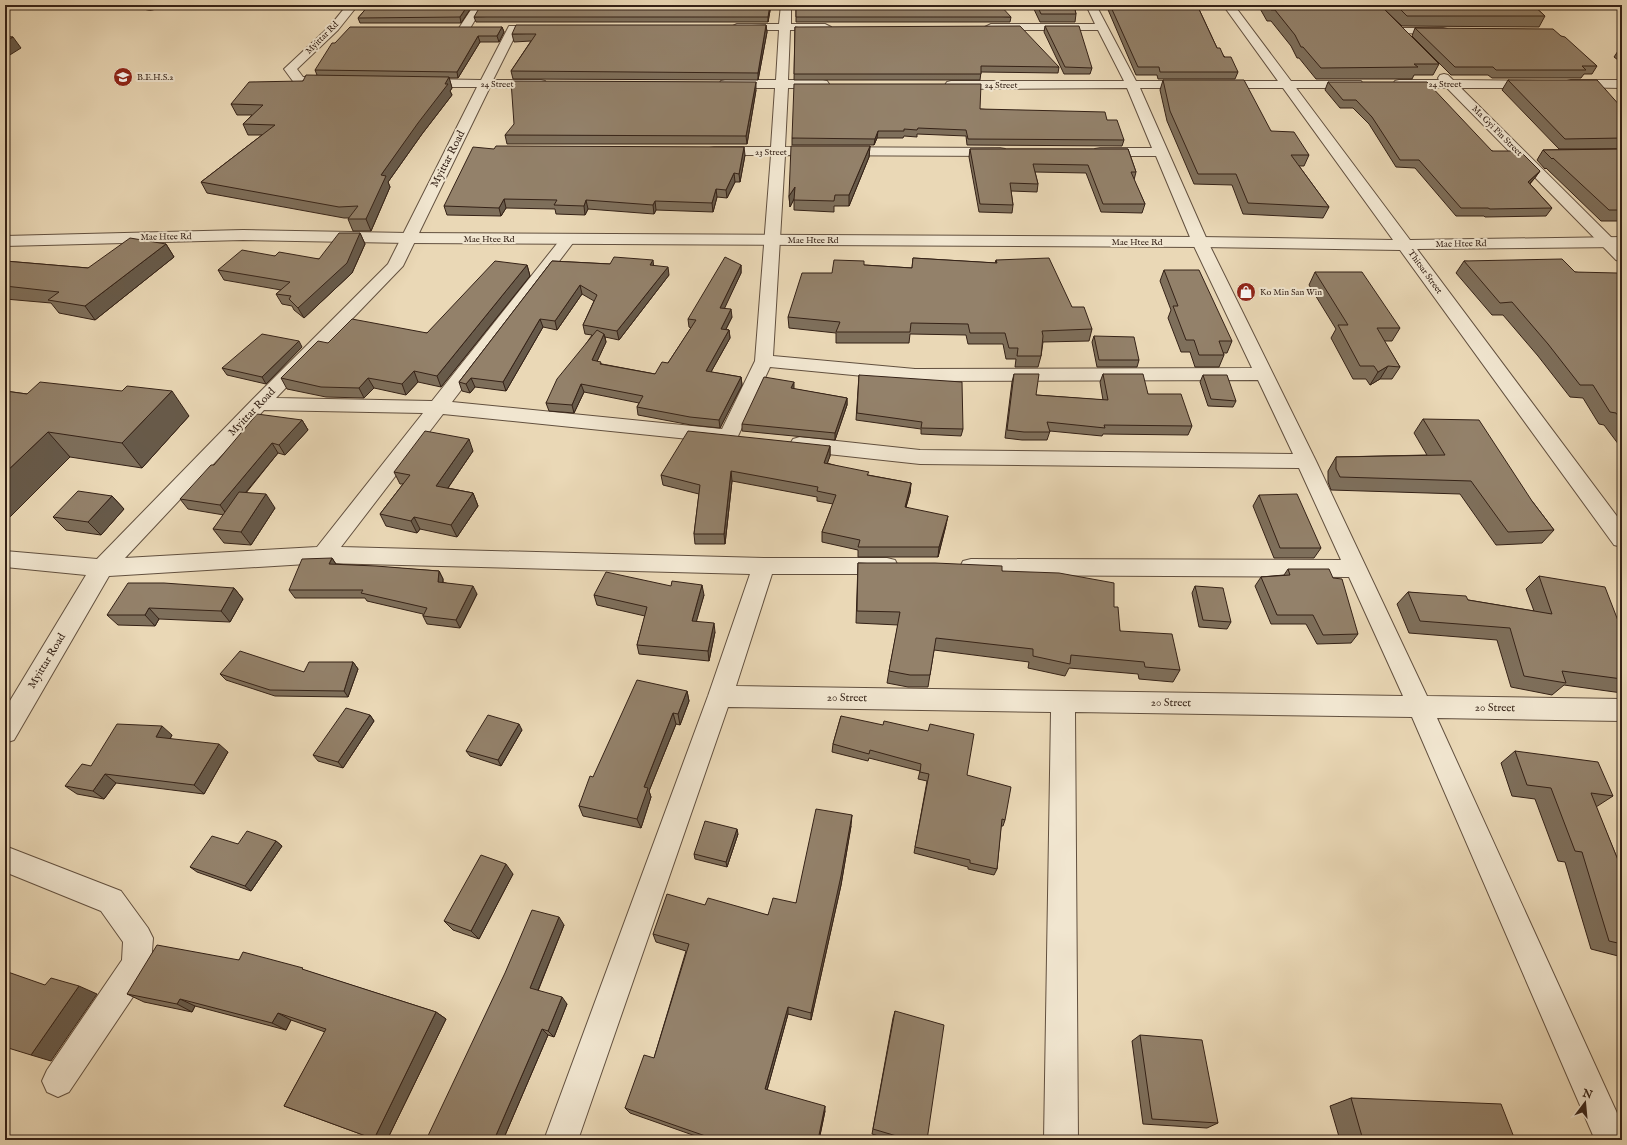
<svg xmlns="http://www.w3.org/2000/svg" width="1627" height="1145" viewBox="0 0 1627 1145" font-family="'IM FELL English',serif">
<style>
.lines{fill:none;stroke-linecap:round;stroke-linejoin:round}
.minor-casing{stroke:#62503f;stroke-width:2}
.tertiary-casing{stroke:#62503f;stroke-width:2}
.minor{fill:#f1e6d0;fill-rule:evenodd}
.tertiary{fill:#f1e6d0;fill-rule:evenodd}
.wall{fill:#7e6f5b;stroke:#352217}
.shaded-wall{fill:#675a4a;stroke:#352217}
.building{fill:#93816a;stroke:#352217}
.labels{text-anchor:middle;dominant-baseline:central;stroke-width:4;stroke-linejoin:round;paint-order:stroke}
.far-street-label{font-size:9px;fill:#352217;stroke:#f1e6d0}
.far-poi-label{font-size:9px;fill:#352217;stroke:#f1e6d0;text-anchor:start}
.street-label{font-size:11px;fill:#352217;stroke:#f1e6d0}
</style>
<rect width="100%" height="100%" fill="#ead8b6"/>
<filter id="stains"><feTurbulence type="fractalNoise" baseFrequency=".005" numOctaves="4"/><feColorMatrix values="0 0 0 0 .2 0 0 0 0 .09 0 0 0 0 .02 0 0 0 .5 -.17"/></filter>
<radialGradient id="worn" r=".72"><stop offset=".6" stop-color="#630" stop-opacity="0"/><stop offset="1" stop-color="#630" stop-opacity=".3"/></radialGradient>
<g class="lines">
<!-- minor casing -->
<g class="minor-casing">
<path id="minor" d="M146 5H158C155 10 151 11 146 9L145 7Z
M347 5H358L338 30 297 69 303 77H333L337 78 339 81 337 84 333 85 295 84 284 69 330 26Z
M474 5H484L469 30H461L459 28Z
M781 5H791V24H825L831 27 825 30H790L788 80H823L827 81 829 84 827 87 823 88H788L785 147 1000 148 1005 149 1007 152 1005 155 1000 156 785 155 773 356 915 369 1252 368 1192 242 1156 156H1100L1095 155 1093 152 1095 149 1100 148H1152L1127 88 951 89 947 88 945 85 947 82 951 81H1124L1098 30H991L985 27 991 24H1095L1086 5H1096L1136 81H1361L1363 84 1361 87 1357 88H1140L1208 242 1316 461 1427 696 1622 699V721L1437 718 1622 1124V1140H1595L1412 717 1075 712 1078 1140H1044L1051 712 728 707 578 1140H544L708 696 750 574 323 563 109 576 14 740 5 743V709L86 575 5 567V551L97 559 252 400 388 264 477 87H421L417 86 415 83 417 80 421 79 481 80 509 26H517L519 28 493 80H541L545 81 547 84 545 87 541 88 490 87 403 266 276 398 432 401 563 236 568 234 573 236 576 239 452 402 722 429 755 361 771 155H714L709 154 707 151 709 148 714 147H771L775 88H725L721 87 719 84 721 81 725 80H776L779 30H737L731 27 737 24H779ZM770 367 915 381 1258 380 1293 454 920 450 800 437 793 439 790 444 793 449 800 451 920 464 1299 468 1341 560 971 559 963 561 960 567 963 573 971 575 1349 577 1403 696 736 686 772 574H887L895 572 898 566 895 560 887 558H764L341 547 443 414 718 442C724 440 728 443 735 441L738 436ZM264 410 423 413 317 547 125 558Z
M1398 28H1443L1447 29 1449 31 1447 33 1443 34 1394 33 1392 31 1394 29Z
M1444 74 1448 75 1453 80 1539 81 1541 84 1539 87 1535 88H1461L1622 248V262L1616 260 1447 88H1399L1395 87 1393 84 1395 81 1399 80H1439L1438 78 1440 75Z
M1571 80H1622V88L1567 87 1565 84 1567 81Z
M5 846 121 891 148 928 153 938 151 965 147 976 69 1092 58 1097 47 1092 42 1081 47 1070 122 960 123 942 101 911 5 872Z"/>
</g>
<!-- tertiary casing -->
<g class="tertiary-casing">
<path id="tertiary" d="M1223 5H1234L1410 240 1622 237V247L1417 249 1622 523V547L1614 545 1400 250 1200 247 408 243 243 240 5 246V236L243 230 408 233 1200 237 1393 240Z"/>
</g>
<!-- minor -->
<use href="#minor" class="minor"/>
<!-- tertiary -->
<use href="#tertiary" class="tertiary"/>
</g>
<!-- wall -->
<path class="wall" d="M369 5H473L461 23H360L358 18Z
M771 5 768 22H476L474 17Z
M796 5 1011 17 1010 22H796Z
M1032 5H1074L1076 14 1075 22H1040Z
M1106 5H1197L1217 48 1238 72 1235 79H1158L1157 75H1136Z
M1258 5H1380L1439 64 1433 75H1414L1412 79H1316L1299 58H1297L1291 46 1271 21H1267Z
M1380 5H1533L1545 16 1539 27 1402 26Z
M766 25 767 32 758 80 513 79 511 71 531 41 514 42 512 34Z
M1045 26 1092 68 1090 74H1064L1044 32Z
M502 27 504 32 499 42H480L458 78H449L452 88 450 91 452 95 422 134 388 182 390 187 371 231H353L348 219 349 218H344L207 193 201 182 262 135H248L243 124 252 115H237L231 104 303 81 317 75 315 70Z
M795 27 1059 67 1058 73 981 72 980 80H794Z
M1415 28 1561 36 1597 66 1592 74H1584L1581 78H1492L1488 75H1451L1412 36Z
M1620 48H1622V63L1614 57Z
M1163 80 1271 131 1309 155 1304 166H1299L1329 207 1323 218 1243 214 1232 185 1194 184 1167 121 1160 90Z
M1508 80 1622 108V149H1559L1502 90Z
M1328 82 1540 171 1534 179 1530 184 1552 208 1546 216 1485 217 1484 216H1456L1415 168 1396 167 1369 124 1353 108H1340L1325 90Z
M756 90 747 144H507L505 135Z
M980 109 1107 120 1124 140 1122 146 967 145 966 136 917 134V137L904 136 903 138H877L874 145H792V138Z
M870 146 869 157 849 206H834V212L794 210V199L790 207 789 196Z
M494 149 745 155 740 182H735L727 198 717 197 713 212 656 210 654 214 588 209 585 215 556 214 555 209 506 208 501 216 447 215 444 206Z
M970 149H1128L1136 172 1134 180 1145 204 1142 213 1101 212 1086 173 1035 172 1038 184 1037 192 1011 191 1013 205 1012 213 979 212 969 157Z
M1622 149V221H1601L1546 168 1545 169 1537 160 1543 150Z
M360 233 365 244 352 273 304 318 294 310 292 306 282 304 276 294 281 290 224 280 218 270 275 256 319 259Z
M166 244 174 257 95 320 59 313 51 303 5 299V261L88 268Z
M913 258 995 263 996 260 1072 307 1092 329 1089 341 1043 342 1041 356 1038 367H1015L1016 359H1006L1003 344H968L966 335 910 334 909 343H836V333L789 328 788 317 832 273 864 265 912 268Z
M552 261 610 264 653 265 669 275 619 340 605 337 606 342 597 361 602 364 655 374 668 363 691 328 689 327 688 319 741 265V273L724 308 732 317 726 329 729 330 730 338 711 372 741 377 742 385 720 428 691 425 638 415 637 407 639 403 584 392 574 413 549 411 546 403 592 335 585 334 583 325 594 301 582 294 557 330 543 327 506 391 475 387 470 393 462 391 459 382Z
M1464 261 1575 272 1622 279V449L1604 425 1599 424 1583 398 1570 397 1538 356 1503 315H1492L1456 273Z
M527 265 530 276 441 387 418 382 406 395 374 388 364 398 326 397 287 389 281 378 328 343 427 333Z
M1164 270 1232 341 1227 353H1223L1224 355 1219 367H1195L1190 352H1181L1168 318 1171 310 1160 281Z
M1315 272 1400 328 1392 341H1384L1400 367 1392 379H1380L1370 385 1366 379H1353L1331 338 1336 329 1309 285Z
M1094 336 1139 360 1137 367H1097L1092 342Z
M302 347 266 384 227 375 222 368Z
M1014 374 1036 395 1103 400 1100 382 1103 374 1148 394 1192 426 1188 435 1103 434 1102 436 1050 431 1047 440H1022L1005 438 1012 382Z
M859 375 963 429 961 436 921 434V429L856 420Z
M1203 375 1236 401 1233 407 1208 406 1200 382Z
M794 389 847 398V405L835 440 742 431V424Z
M5 391 189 416 142 468 70 457 5 522Z
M1423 419 1532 501 1554 530 1542 543 1496 545 1460 494 1331 490 1328 482V471L1336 457 1427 455 1414 433Z
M302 420 308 430 285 455 278 453 246 493 275 508 251 545 224 543 213 529 224 515 188 509 180 499 214 465Z
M830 446V456L827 463 868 475 911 483 910 493 906 507 946 525 938 557H858V550L822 542V532L833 504 817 501V497L732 481 725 544H695L694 534 699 494 663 485 661 475Z
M473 451 448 488 473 493 478 506 457 537 420 529 417 533 386 526 380 514 403 484H400L394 472Z
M1259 495 1321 548 1314 558H1274L1253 506Z
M112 496 124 509 101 535 66 530 53 517Z
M332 558 336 564 439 571 443 579V582L477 594 460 628 427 624 423 616V614L367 601 365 598H295L289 590Z
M858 563 1002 571 1114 607 1120 631 1180 670 1173 682 1139 679 1138 674 1069 668 1065 676 1028 668 1029 662 934 650 928 687H908L887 683 889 671 898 625 856 623Z
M1288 569 1358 634 1351 643 1317 644 1306 624H1271L1255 586 1261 577 1284 575Z
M1539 576 1622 631V693L1564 685 1552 695 1511 687 1497 640 1409 633 1397 604 1408 592 1468 600 1534 611 1526 589Z
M1195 586 1231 622 1227 629 1199 627 1192 593Z
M234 588 243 599 230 622 159 619 155 626 118 625 107 615Z
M594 595H704L696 621 715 632 709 661 639 654 637 645 645 616 597 605Z
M353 662 358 669 348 697 275 696 226 680 220 674 304 672Z
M687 691 689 701 680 725 676 724 649 791 651 797 641 828 583 816 579 806 593 777Z
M370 715 374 721 343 768 318 761 313 755Z
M841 716 967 775 1005 820 1003 826H1001L997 869 994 875 968 869V867L914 853 927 781 918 779 920 771 869 758 868 761 832 752 833 744Z
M522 730 501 766 470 756 466 751Z
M172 735 170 739 228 752 204 794 116 783 104 799 77 794 65 786 91 766Z
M1515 751 1613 796 1596 807 1622 870V957L1591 949 1565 862 1558 861 1535 799 1512 796 1501 763Z
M851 826 841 885 811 1020 788 1014 767 1090 825 1111 819 1140H707L630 1113 625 1108 654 1058 686 951 656 942 653 934 705 905 768 915 796 903Z
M738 834 727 867 695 859 694 854Z
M276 841 282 846 251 891 197 872 190 867 238 844Z
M513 874 479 939 453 930 444 921Z
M564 925 538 991 567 1004 554 1037 548 1035 503 1140H426Z
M239 960 307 971 436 1012 446 1019 387 1140H377L284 1106 325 1032 291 1020 286 1030 195 1006 192 1012 144 1002 127 994Z
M895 1011 927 1140H892L872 1134 893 1018Z
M1140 1035 1218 1123 1207 1128 1143 1124 1132 1041Z
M1351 1098 1515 1140H1340L1330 1106Z"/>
<!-- shaded-wall -->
<path class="shaded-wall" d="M468 5H473L461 23 460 17Z
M770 5H771L768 22V17Z
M766 25 767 32 758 80V73Z
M502 27 504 32 499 42 497 36Z
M478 36 480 42 458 78 457 72Z
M13 37 21 48 5 58V41Z
M449 77 452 88 450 91 452 95 422 134 388 182 390 187 371 231 366 219 381 175Z
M756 82V90L747 144 746 136Z
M878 131 877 138 874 145 875 139Z
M870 146 869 157 849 206V195Z
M744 147 745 155 740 182 739 174Z
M1540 171 1534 179 1523 190 1528 182Z
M734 173 735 182 727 198 726 190Z
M795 187V197L790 207 789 196Z
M716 189 717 197 713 212 712 203Z
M504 199 506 208 501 216 499 208Z
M586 200 588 209 585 215 584 206Z
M655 201 656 210 654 214 653 205Z
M360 233 365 244 352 273 304 318 298 308Z
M166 244 174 257 95 320 85 306Z
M653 260 654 269 650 265Z
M527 265 530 276 441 387 437 376Z
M741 265V273L721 316 720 308Z
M668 267 669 275 619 340 617 331Z
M580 285 582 294 557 330 555 321Z
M731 309 732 317 722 337 721 329Z
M540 319 543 327 506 391 503 382Z
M729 330 730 338 707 379 706 371Z
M604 334 606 342 594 368 592 360Z
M299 341 302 347 266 384 262 377Z
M1388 366 1380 379 1370 385 1378 372Z
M414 371 418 382 406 395 402 384Z
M741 377 742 385 720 428 719 420Z
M368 378 374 388 364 398 359 388Z
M471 378 475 387 470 393 466 384Z
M794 382V389L791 388Z
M581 384 584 392 574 413 572 405Z
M172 391 189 416 142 468 122 443Z
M847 398V405L835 440V433Z
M302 420 308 430 285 455 279 445Z
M48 432 70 457 5 522V473Z
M469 439 473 451 441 498 436 486Z
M272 443 278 453 227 515 220 505Z
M830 446V456L824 473V463Z
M731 471 732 481 725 544 724 534Z
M911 483 910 493 903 517 905 507Z
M473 493 478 506 457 537 451 525Z
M266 494 275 508 251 545 241 532Z
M112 496 124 509 101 535 88 522Z
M948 516 946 525 938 557 939 547Z
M414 517 420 529 417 533 411 521Z
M332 558 337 566 329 564Z
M439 571 443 579 442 590 438 582Z
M702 585 704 595 694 630 692 621Z
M473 586 477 594 460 628 456 620Z
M234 588 243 599 230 622 221 611Z
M149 608 159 619 155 626 145 615Z
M714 623 715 632 709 661 708 651Z
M353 662 358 669 348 697 344 691Z
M687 691 689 701 680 725 678 714Z
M673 713 676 724 649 791 651 797 641 828 637 819 644 787Z
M370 715 374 721 343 768 338 762Z
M519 724 522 730 501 766 498 760Z
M162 726 172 735 166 746 156 737Z
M219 744 228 752 204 794 194 785Z
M105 774 116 783 104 799 93 791Z
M852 815 851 826 841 885 811 1020V1013Z
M737 829 738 834 727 867 726 862Z
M276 841 282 846 251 891 245 886Z
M506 864 513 874 479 939 471 931Z
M559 917 564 925 536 995 530 988Z
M79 986 97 994 51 1061 31 1055Z
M562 997 567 1004 554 1037 548 1031Z
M180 999 195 1006 192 1012 177 1004Z
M788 1007V1014L766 1094 765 1089Z
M436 1012 446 1019 387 1140H377L374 1139Z
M278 1013 291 1020 286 1030 272 1023Z
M542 1029 548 1035 503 1140H494Z
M825 1106V1111L819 1140H818Z"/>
<!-- building -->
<path class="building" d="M369 5H468L460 17 358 18Z
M481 5H770L768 17H474Z
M796 5H1000L1011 17H796Z
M1037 5H1074L1076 14H1041Z
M1110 5H1197L1217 48H1220L1224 57H1231L1238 72H1160L1159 67H1138Z
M1268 5H1380L1439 64H1414L1418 67 1321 68 1303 47H1301L1295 35 1275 10H1271Z
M1396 5H1533L1545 16H1407Z
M516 25H766L758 73 511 71 536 34H512Z
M1020 26 1059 67 981 66V74H794L795 27Z
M1045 26H1079L1092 68 1065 67Z
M350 27H502L497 36H478L457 72 315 70 332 43H335Z
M1415 28 1553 29 1561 36 1565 37 1597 66H1582L1586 70H1496L1493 67H1455Z
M5 36 13 37 5 41Z
M306 75 449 77 445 84H448L418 123 381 175 386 176 366 219H348L358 206 339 207 201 182 275 125 243 124 263 105 231 104 249 82 303 81Z
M1163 80H1244L1271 131 1294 132 1309 155H1291L1329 207 1248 203 1236 174H1198L1170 111Z
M1508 80H1597L1622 108V138L1565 139Z
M511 81 756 82 746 136 505 135 514 124Z
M1328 82H1427L1492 151H1520L1540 171 1528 182 1552 208 1490 209 1488 208H1461L1419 160H1400L1372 117 1356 100H1343Z
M794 84H981L980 109 1105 112 1107 120H1117L1124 140 968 139 966 130 918 128 917 130 904 129V131H878L875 139 792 138Z
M496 146 744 147 739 174 734 173 726 190 716 189 712 203 655 201 653 205 586 200 584 206 554 205 557 200 504 199 499 208 444 206 473 147 494 149Z
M791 146H870L849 195H835L834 201 794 200 795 187 789 196Z
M970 149H1128L1136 172H1131L1145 204H1103L1088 165 1033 164 1038 184 1010 183 1013 205 980 204Z
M1622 149V210H1609L1553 158 1552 159 1543 150Z
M339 233H360L347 263 298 308 289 299 291 296 276 294 290 282 218 270 242 250 275 256 279 252 319 259Z
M130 238 166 244 85 306 48 300 59 292 5 286V261L88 268Z
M614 257 653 260 650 265 668 267 617 331 583 325 597 295 580 285 555 321 540 319 503 382 471 378 466 384 459 382 552 261 610 264Z
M725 257 741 265 720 308 731 309 721 329 729 330 706 371 741 377 719 420 690 417 637 407 643 396 581 384 572 405 546 403 557 379 597 330 604 334 592 360 601 362 600 364 655 374 662 362 668 363 696 320 688 319Z
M913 258 997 263 996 260 1049 258 1072 307H1084L1092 329 1042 331 1043 336 1041 356H1017L1018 348H1009L1005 333H970L968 324 911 323 910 332H836L840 322 788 317 802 273H832L834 260 864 261V265L912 268Z
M1562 259 1575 272 1617 273 1622 279V421L1616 413 1610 412 1593 385H1580L1548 344 1512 302 1500 303 1464 261Z
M495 261 527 265 437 376 414 371 402 384 368 378 359 388 321 387 281 378 318 341 328 343 352 319 427 333Z
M1164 270H1199L1232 341H1219L1224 355H1199L1194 340H1186L1173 306H1178Z
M1315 272H1362L1400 328H1377L1400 367 1388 366 1378 372 1374 366H1360L1338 325H1348Z
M262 334 299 341 262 377 222 368Z
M1094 336 1134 337 1139 360H1099Z
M1014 374H1039L1036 395 1108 400 1103 374H1143L1148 394H1181L1192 426 1104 425 1105 428 1047 422 1050 432H1024L1007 430Z
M859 375 962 382 963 429 921 428 922 422 857 413Z
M1203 375H1227L1236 401 1211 399Z
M764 377 794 382 791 388 847 398 835 433 742 424Z
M40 382 122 391 127 386 172 391 122 443 48 432 5 473V391L27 394Z
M257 414 302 420 279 445 272 443 220 505 180 499 211 465H214Z
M1423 419 1479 420 1532 501 1554 530 1508 532 1471 481 1340 477 1336 469V457L1445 455Z
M425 431 469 439 436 486 473 493 451 525 414 517 411 521 380 514 410 475 394 472Z
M688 431 830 446 824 463 869 472 867 475 911 483 905 507 948 516 939 547H858L860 540 822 532 836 495 817 491 818 487 731 471 724 534H694L700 485 661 475Z
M78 491 112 496 88 522 53 517Z
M239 492 266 494 241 532 213 529Z
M1297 494 1321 548H1280L1259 495Z
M332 558 329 564 376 566 439 571 438 582 473 586 456 620 423 616 427 608 361 593 363 590H289L302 559Z
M858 563H935L1002 566V571L1059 573 1114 583V607H1118L1120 631 1172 634 1180 670 1145 667 1144 662 1071 655 1070 664 1033 656V649L936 638 930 675H910L889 671 900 612 857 611Z
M1288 569H1329L1333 578 1342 579 1358 634 1323 635 1313 615H1277L1261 577 1290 575Z
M606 572 671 586 672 581 702 585 692 621 714 623 708 651 637 645 647 607 594 595Z
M1539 576 1605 587 1622 631V679L1562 671 1566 683 1524 676 1510 628 1420 621 1408 592 1466 596 1468 600 1552 614Z
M128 583H164L234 588 221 611 149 608 145 615H107Z
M1195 586 1223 588 1231 622 1203 620Z
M240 651 304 672 309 662H353L344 691 270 690 220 674Z
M637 680 687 691 678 714 673 713 644 787 648 788 637 819 579 806 590 776 593 777Z
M346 708 370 715 338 762 313 755Z
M488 715 519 724 498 760 466 751Z
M841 716 883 725 884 721 928 731 930 724 974 734 967 775 1011 787 1005 820 1002 819 997 869 970 863V860L915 847 929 774 920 772 921 764 870 750 869 754 833 744Z
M117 724 162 726 156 737 219 744 194 785 105 774 93 791 65 786 82 764 91 766Z
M1515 751 1598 762 1613 796 1591 793 1622 870V944L1609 941 1582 852 1575 851 1551 788 1527 785Z
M816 809 852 815 841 876 811 1013 788 1007 765 1089 825 1106 818 1140H717L625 1108 644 1055 654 1058 689 944 653 934 667 894 705 905 708 898 768 915 773 898 796 903Z
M705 821 737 829 726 862 694 854Z
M247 831 276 841 245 886 190 867 212 836 238 844Z
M481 855 506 864 471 931 444 921Z
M532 910 559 917 530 988 562 997 548 1031 542 1029 494 1140H426L505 973Z
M157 945 239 960 243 952 303 968 302 969 436 1012 374 1139 284 1106 326 1029 278 1013 272 1023 180 999 177 1004 127 994Z
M5 971 45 985 51 978 79 986 31 1055 5 1047Z
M895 1011 944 1025 927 1140H910L873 1129Z
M1140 1035 1202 1040 1218 1123 1152 1119Z
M1351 1098 1501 1104 1515 1140H1363Z"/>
<!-- icons -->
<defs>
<g id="school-disc" transform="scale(1)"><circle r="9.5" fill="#8f2418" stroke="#f1e6d0"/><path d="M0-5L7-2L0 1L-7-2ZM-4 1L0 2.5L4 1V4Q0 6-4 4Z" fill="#fff"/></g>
<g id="shop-disc" transform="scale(1)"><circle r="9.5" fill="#8f2418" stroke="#f1e6d0"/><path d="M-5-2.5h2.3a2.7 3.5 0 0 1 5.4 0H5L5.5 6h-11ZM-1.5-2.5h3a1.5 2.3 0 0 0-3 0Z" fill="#fff"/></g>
</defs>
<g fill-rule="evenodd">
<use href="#school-disc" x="123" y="77"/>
<use href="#shop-disc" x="1246" y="292"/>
</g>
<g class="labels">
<!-- far-street labels -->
<g class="far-street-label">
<text transform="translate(322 38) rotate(-45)">Myittar Rd</text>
<text x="497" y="84">24 Street</text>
<text x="1445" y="84">24 Street</text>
<text x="1001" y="85">24 Street</text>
<text transform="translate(1497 131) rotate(45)">Ma Gyi Pin Street</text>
<text x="771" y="152">23 Street</text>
<text transform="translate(166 237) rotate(-1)">Mae Htee Rd</text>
<text x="489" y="239">Mae Htee Rd</text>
<text x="813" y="240">Mae Htee Rd</text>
<text x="1137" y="242">Mae Htee Rd</text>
<text transform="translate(1461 244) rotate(-1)">Mae Htee Rd</text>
<text transform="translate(1425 272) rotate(54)">Thitsar Street</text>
</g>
<!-- far-poi labels -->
<g class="far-poi-label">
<text x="137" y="77">B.E.H.S.2</text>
<text x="1260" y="292">Ko Min San Win</text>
</g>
<!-- street labels -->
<g class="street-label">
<text transform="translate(448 159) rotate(-63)">Myittar Road</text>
<text transform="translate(252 412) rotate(-46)">Myittar Road</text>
<text transform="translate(47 661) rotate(-59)">Myittar Road</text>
<text transform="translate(847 698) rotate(1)">20 Street</text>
<text transform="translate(1171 703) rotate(1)">20 Street</text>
<text transform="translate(1495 708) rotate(1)">20 Street</text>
</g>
</g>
<!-- margin -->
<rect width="1627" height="1145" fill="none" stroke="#ead8b6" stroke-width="20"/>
<rect x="6" y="6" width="1615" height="1133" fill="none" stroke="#352217" stroke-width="2"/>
<rect x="10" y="10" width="1607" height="1125" fill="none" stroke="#352217"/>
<!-- north arrow -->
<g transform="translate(1585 1103) rotate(16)" stroke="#f1e6d0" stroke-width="3" paint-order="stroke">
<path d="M0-3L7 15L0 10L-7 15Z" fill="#352217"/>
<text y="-6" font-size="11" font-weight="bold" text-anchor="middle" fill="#352217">N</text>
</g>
<rect width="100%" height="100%" filter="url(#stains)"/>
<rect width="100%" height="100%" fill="url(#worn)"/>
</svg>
